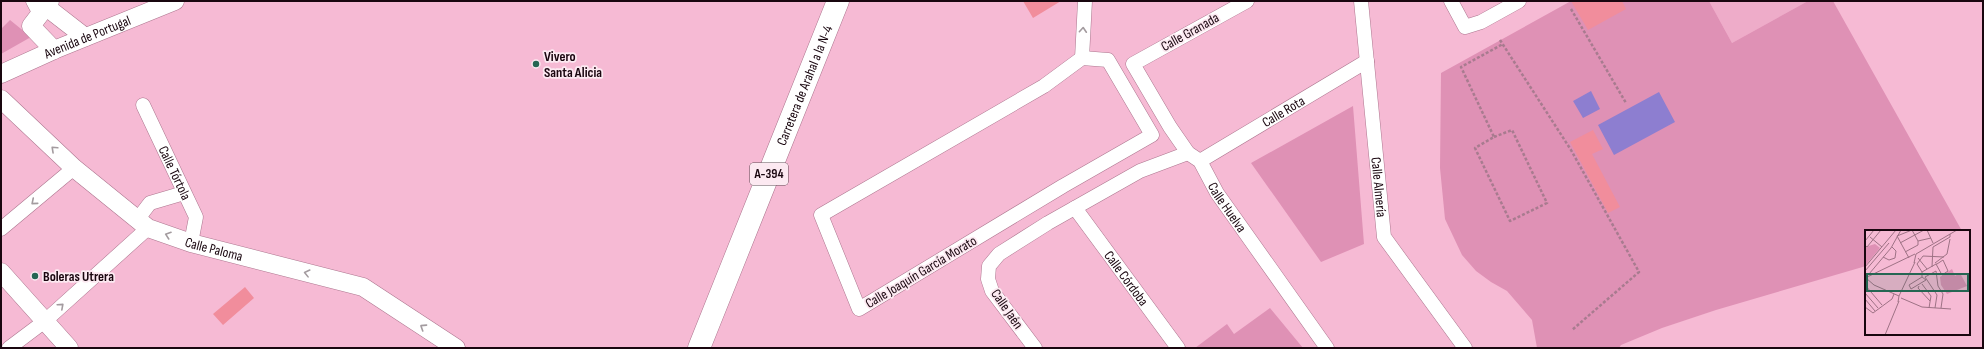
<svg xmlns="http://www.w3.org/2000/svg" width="1984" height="349" viewBox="0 0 1984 349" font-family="'Sofia Sans Condensed',sans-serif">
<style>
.built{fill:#eeacc9}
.green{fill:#df91b5}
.water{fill:#8d7ed0}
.building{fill:#f18d9c}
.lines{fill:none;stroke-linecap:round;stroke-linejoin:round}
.minor-casing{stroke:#ad768f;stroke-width:15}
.tertiary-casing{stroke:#ad768f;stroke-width:19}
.primary-casing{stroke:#ad768f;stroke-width:23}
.path{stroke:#a87b8f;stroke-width:2.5;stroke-dasharray:3 2;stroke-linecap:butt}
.minor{stroke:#fff;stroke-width:14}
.tertiary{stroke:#fff;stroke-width:18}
.primary{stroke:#fff;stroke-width:22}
.oneway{stroke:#a39b9f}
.poi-dot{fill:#266653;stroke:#fce9f1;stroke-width:1.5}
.labels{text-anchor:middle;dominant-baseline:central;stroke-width:3.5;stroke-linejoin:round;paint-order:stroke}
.shield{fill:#fce9f1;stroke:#5d4a53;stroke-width:1}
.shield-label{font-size:13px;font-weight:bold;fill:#19060f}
.street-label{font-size:14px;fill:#19060f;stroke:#fce9f1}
.poi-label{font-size:14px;font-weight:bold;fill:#19060f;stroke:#fce9f1;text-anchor:start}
.inset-road{fill:none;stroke:#9e7285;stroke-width:1}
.view{fill:#266653;fill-opacity:0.15;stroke:#266653;stroke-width:2}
.inset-edge{fill:none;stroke:#19060f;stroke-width:2}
</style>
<rect width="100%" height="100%" fill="#f6bad4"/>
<!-- built -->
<path class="built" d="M1709 1H1808L1732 43Z"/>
<!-- green -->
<path class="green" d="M1571 1H1709L1732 43 1808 1H1833L1962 231H1866V266L1716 310 1662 328 1621 345 1619 348H1537L1532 320 1507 291 1491 282 1476 271 1462 255 1445 219 1440 168 1441 73Z
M10 20 31 37 1 54V29Z
M1353 106 1364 244 1321 262 1251 163Z
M1270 308 1303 348H1195L1227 324 1234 334Z"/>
<!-- water -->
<path class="water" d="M1591 91 1600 109 1583 118 1573 101Z
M1659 92 1675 122 1614 155 1598 125Z"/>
<!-- building -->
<path class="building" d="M1023 1H1061L1033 18Z
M1571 1H1622L1626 9 1588 30Z
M1593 130 1603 149 1592 154 1620 207 1608 213 1570 142Z
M245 287 254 298 223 325 213 314Z"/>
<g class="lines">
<!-- minor casing -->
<g class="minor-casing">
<g id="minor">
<path d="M33 1 40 14"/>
<path id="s1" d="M1247 1 1133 64 1170 127 1188 153 1200 161 1217 193 1327 348"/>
<path id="s2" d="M1361 1 1384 237 1465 348"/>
<path d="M1451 1 1465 27 1481 22 1519 1"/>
<path d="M1082 58 1108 60 1152 135 1063 186 859 309 821 215 1044 86Z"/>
<path d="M1082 58 1085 1"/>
<path id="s3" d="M143 105 196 217 191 243"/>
<path id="s4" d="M1200 161 1367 61"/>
<path id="s5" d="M1075 208 1178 348"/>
<path d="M137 220 150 203 184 193"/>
<path d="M1 229 74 168"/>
<path d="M9 348 45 321 148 228"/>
<path d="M1035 348 992 291 988 279 989 266 999 254 1048 223 1140 171 1188 153"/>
</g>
</g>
<!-- tertiary casing -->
<g class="tertiary-casing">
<g id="tertiary">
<path d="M50 1 31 26 54 50"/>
<path d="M45 6 85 37"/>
<path id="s6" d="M1 74 54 50 175 1"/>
<path id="s7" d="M1 99 74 168 148 228 191 243 363 287 456 348"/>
<path d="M1 272 69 348"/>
</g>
</g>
<!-- primary casing -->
<g class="primary-casing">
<g id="primary">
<path id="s8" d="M699 348 838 1"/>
</g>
</g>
<!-- path -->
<path class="path" d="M1571 9 1626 103
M1500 40 1571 150 1639 272 1572 330
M1494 137 1512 130 1547 203 1510 221 1475 148 1494 137 1461 67 1503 44"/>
<!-- minor -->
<use href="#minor" class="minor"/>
<!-- tertiary -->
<use href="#tertiary" class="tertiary"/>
<!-- primary -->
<use href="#primary" class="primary"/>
</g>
<!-- one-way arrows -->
<defs><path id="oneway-chevron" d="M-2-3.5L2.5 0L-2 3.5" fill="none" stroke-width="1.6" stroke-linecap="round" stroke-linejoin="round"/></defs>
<g class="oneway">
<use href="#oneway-chevron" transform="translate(1083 30) rotate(-86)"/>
<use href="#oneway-chevron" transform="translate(54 149) rotate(-137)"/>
<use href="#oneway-chevron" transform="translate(34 202) rotate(140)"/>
<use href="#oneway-chevron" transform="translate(168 235) rotate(-161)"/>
<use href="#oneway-chevron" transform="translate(307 273) rotate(-166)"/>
<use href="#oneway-chevron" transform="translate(61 306) rotate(-42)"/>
<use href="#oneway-chevron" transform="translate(423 327) rotate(-147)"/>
</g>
<!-- markers -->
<g class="poi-dot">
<circle cx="536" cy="64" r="4"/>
<circle cx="35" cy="276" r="4"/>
</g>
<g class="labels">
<!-- shield labels -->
<rect class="shield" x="750" y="163" width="38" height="22" rx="3"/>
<g class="shield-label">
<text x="769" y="174">A-394</text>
</g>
<!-- street labels -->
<g class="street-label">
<text transform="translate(1190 32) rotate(-29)">Calle Granada</text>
<text stroke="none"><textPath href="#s6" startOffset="94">Avenida de Portugal</textPath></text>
<text stroke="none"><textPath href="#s8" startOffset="283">Carretera de Arahal a la N-4</textPath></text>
<text stroke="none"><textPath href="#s4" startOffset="97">Calle Rota</textPath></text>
<text stroke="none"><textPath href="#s3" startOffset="75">Calle Tórtola</textPath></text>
<text stroke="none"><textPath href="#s2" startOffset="187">Calle Almería</textPath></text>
<text stroke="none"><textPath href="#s1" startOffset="303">Calle Huelva</textPath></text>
<text stroke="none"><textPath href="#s7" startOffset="265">Calle Paloma</textPath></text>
<text transform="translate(921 272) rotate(-31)">Calle Joaquín García Morato</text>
<text stroke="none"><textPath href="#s5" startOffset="87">Calle Córdoba</textPath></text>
<text transform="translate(1007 309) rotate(55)">Calle Jaén</text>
</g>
<!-- poi labels -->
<g class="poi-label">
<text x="544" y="56">Vivero<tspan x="544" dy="16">Santa Alicia</tspan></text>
<text x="43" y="276">Boleras Utrera</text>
</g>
</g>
<!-- overview -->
<g transform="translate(1865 230)">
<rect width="105" height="105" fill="#f6bad4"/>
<path d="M10 14 15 18 0 36V17ZM87 39 90 46 95 43 102 56 82 64 76 55 75 47Z" fill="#df91b5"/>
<path class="inset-road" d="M62 0 68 13M32 6 47 0 53 11V15L40 22M32 6 44 28M5 7 17 17M0 11 9 0M53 11 66 8M35 13 59 0M0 15 2 17 16 0M18 27 24 30 30 28 31 21 27 17M53 28 62 39M49 33 51 24 92 0M70 33 82 24 85 9M0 37 31 0M67 37 68 17 85 7V4M0 41 24 13M57 42 71 34H72L78 30 83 41 77 45 71 34M4 44 26 18 36 0M57 47V42L52 34 58 26 79 27M57 47 61 50 46 59 44 55ZM0 48 50 24M1 48 9 55 34 66M57 54 66 66 64 78M0 55 17 75M54 56 53 58 65 71M0 63 13 78M36 68 57 77 86 79M0 69 10 81M33 72 34 66 50 32M0 77 8 83 27 69 29 64M70 78 72 65 60 47 71 41 73 56 78 64 76 78M20 105 34 71"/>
<path class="view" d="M2 44H103V61H2Z"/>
<rect width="105" height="105" class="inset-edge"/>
</g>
<!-- border -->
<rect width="1984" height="349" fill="none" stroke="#19060f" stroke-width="4"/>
</svg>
